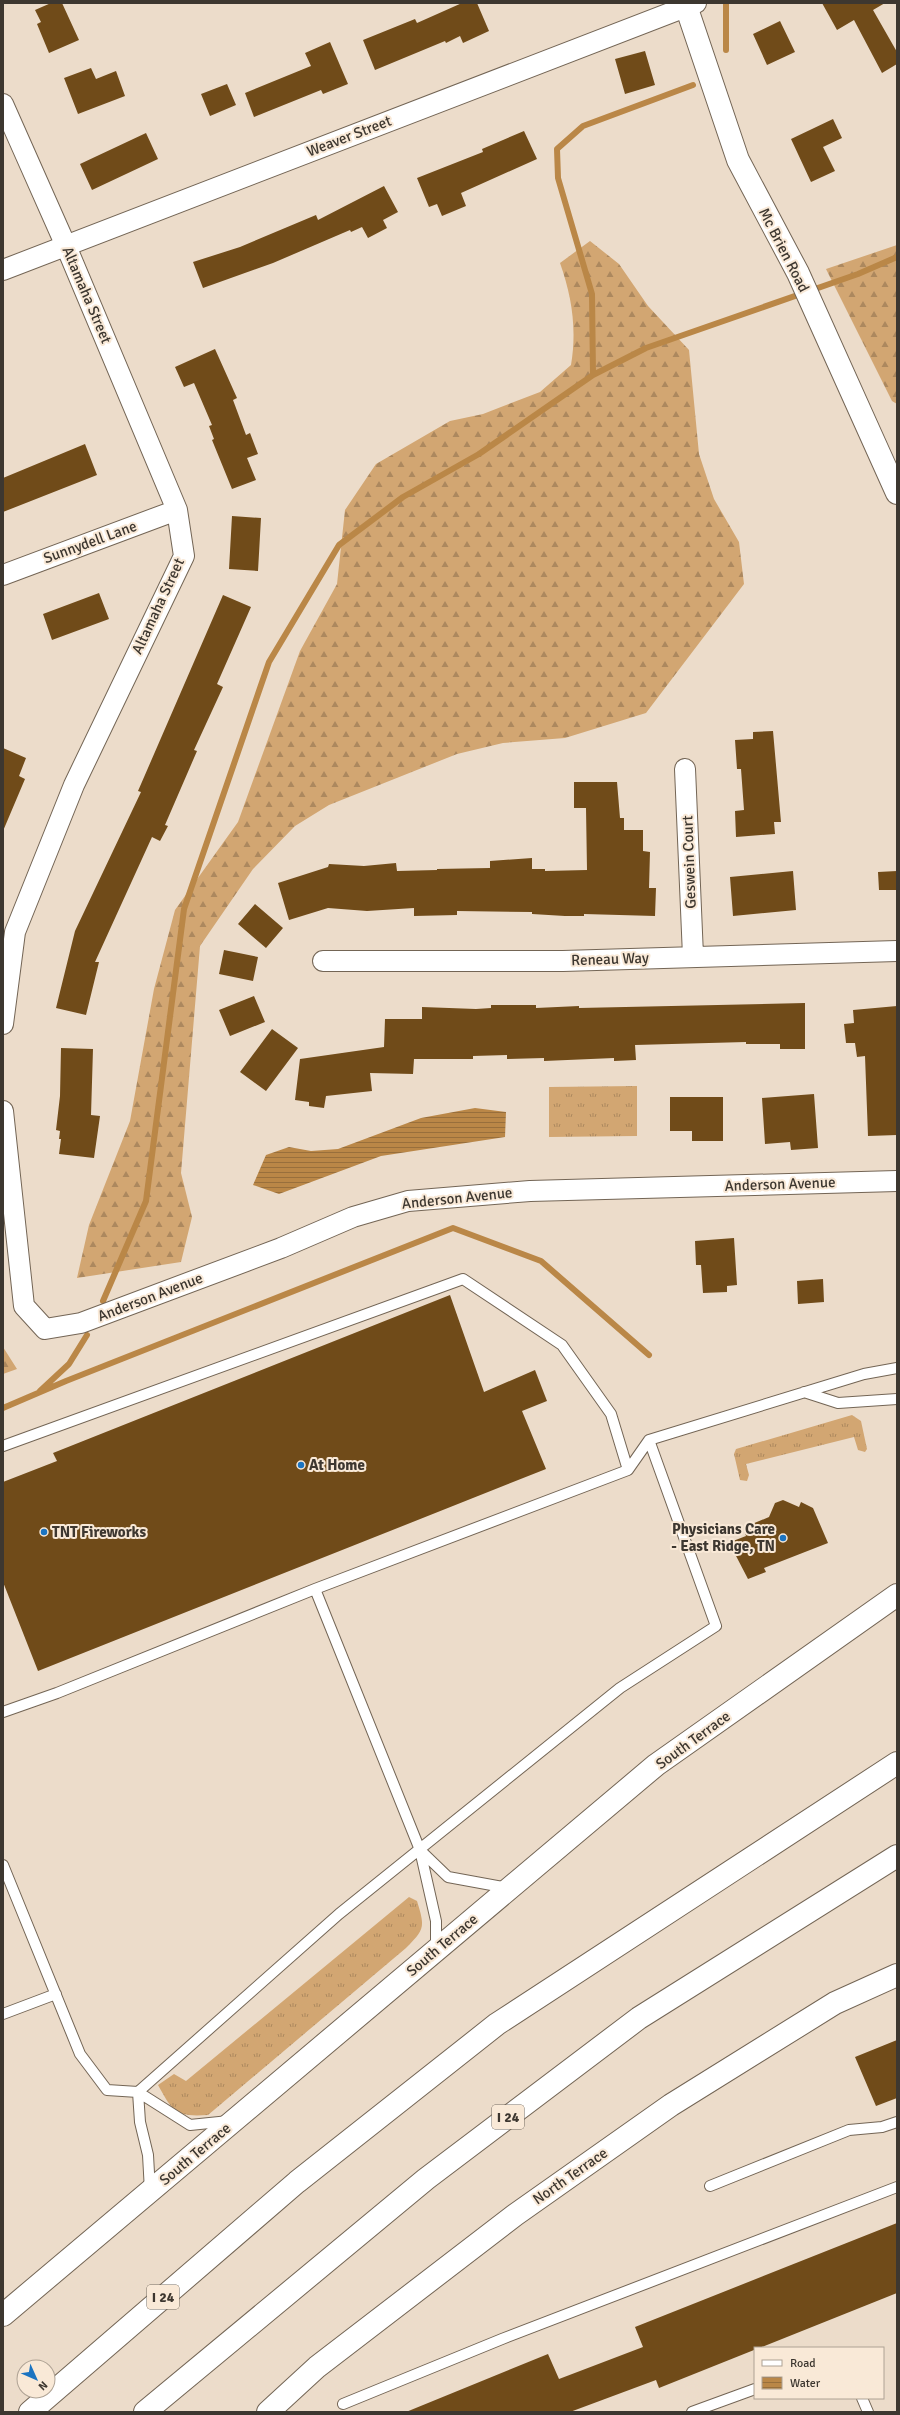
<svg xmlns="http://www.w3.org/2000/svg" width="900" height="2415" viewBox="0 0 900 2415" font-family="Signika,sans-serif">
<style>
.grass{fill:url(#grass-tufts)}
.forest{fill:url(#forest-firs)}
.water{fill:url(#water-rules)}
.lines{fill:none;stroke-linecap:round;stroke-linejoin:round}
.stream{stroke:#ba8747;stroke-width:6}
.building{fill:#704b19}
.lane-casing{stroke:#736555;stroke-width:12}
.street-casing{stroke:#736555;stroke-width:22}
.secondary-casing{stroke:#736555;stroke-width:24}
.highway-casing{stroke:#736555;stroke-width:24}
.lane{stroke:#fff;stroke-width:10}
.street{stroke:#fff;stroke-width:20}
.secondary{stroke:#fff;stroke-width:22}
.highway{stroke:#fff;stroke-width:22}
.poi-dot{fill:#1b74c1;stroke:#f9e9d7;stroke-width:1.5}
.labels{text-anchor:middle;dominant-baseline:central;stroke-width:4;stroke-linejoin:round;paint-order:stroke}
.shield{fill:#f9e9d7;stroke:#756c62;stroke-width:1}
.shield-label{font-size:14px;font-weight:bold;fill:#3d3730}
.street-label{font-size:15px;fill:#3d3730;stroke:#f9e9d7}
.poi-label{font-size:15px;font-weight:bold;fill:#3d3730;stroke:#f9e9d7;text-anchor:start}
</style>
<defs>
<pattern id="grass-tufts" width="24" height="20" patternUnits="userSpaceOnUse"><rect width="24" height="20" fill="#d2a672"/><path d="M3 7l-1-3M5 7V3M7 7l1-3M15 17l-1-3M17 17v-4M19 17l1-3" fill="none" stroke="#ac885e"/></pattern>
<pattern id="forest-firs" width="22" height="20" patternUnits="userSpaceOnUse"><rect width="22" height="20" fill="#d2a672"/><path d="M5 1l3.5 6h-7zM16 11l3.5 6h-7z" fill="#ac885e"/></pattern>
<pattern id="water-rules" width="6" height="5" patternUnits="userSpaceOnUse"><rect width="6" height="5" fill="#ba8747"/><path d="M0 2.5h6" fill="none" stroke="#986f3c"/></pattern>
</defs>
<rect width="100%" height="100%" fill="#ecdcca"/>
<!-- grass -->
<path class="grass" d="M637 1086V1136L549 1137V1087Z
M852 1415 861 1421 867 1449 865 1452 858 1450 854 1437 746 1464 749 1475 747 1481 740 1480 734 1454 736 1449Z
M409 1897 417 1901C425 1927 425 1929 406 1948L208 2115C175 2117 173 2112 158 2085L174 2074 186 2081Z"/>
<!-- forest -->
<path class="forest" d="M590 241 619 264 648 306 689 350 699 454 714 499 739 542 744 584 646 713 565 738 503 743 457 754 329 805 295 826 253 869 200 946 181 1173 192 1217 181 1262 77 1278 89 1225 130 1121 154 989 175 910 238 822 300 651 337 584 345 510 376 464 450 421 483 414 540 392 571 365C577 329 572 297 560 263Z
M897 245V404L892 401 826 269Z
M3 1347 17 1369 3 1374Z"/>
<!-- water -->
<path class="water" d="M475 1108 506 1112 505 1137 381 1156 279 1194 253 1185 266 1155 289 1147 311 1151 338 1149 421 1118Z"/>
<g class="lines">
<!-- stream -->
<path class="stream" d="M726 3V50
M593 375 592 294 558 178 557 149 583 126 693 85
M103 1301 146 1201 184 909 269 662 339 545 403 497 479 454 593 375 646 348 858 274 897 257
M40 1391 69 1364 87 1335
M3 1408 66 1381 453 1228 541 1261 649 1355"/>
</g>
<!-- building -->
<path class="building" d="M51 3H62L79 40 49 53 37 24 41 22 35 10Z
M462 3H477L489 31 463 43 460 36 446 43 445 41 375 70 363 40 415 19 417 23Z
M822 3H885L873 10 897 52V64L882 73 854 20 837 30Z
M780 21 795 52 767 65 753 34Z
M330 42 348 84 323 94 321 90 254 117 245 93 311 66 305 53Z
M645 51 655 85 625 94 615 59Z
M91 68 96 79 116 71 125 96 78 114 64 78Z
M227 84 236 105 210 116 201 94Z
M833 119 842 138 823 147 835 171 811 182 791 139Z
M524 131 537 159 461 193 466 206 442 216 437 204 429 207 417 178 483 152 482 149Z
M146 133 158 159 92 190 80 164Z
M384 186 398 212 383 220 387 228 368 238 362 227 351 232 350 230 273 263 203 288 193 262 240 247 316 215 318 220Z
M215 349 237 398 233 400 246 435 250 433 258 454 247 458 256 480 232 489 212 440 214 439 209 426 212 425 194 383 184 387 175 367Z
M85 444 97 475 3 512V478Z
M232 516 261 518 258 571 229 569Z
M99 593 109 619 52 640 43 614Z
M223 595 251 607 217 684 223 687 194 750 197 751 165 825 168 826 160 841 152 837 95 962H99L86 1015 56 1008 75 931 141 792 138 791Z
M773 731 781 822H774L775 834 736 837 735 811 744 810 741 769H737L735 740 753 739V732Z
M3 748 26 758 19 776 25 779 3 831Z
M574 782H617L620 818H624V830H643V851L650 852 649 888H656L655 916 584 914V916H565L532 914V912L457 911V915L414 916V908L367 911 328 908 289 920 278 883 328 867 329 864 364 866 396 863 397 871 437 870V869L490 868V861L532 858V869H545V871L587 870 586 808H574Z
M793 871 796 910 733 916 730 877Z
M897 871V890H879L878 872Z
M255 904 283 928 266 948 238 924Z
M224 950 258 957 253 981 219 974Z
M254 996 265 1022 230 1036 219 1010Z
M805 1003V1049H780V1044H746V1042L635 1045 636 1060 614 1061V1058L544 1061V1058L507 1059V1055L473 1056V1059H414L413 1074 370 1073 372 1091 326 1096 324 1108 309 1106V1102L295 1100 300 1059 384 1047 385 1019H422V1007L476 1009 491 1008V1005H536V1008L579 1006V1008Z
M897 1006V1135L868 1136 865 1056 857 1057 855 1043H846L844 1024 854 1023 853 1010Z
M272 1029 298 1048 266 1091 240 1072Z
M61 1048 93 1049 91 1115 100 1116 94 1158 59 1154 61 1139H59L60 1131 56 1130 60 1096Z
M814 1094 818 1148 791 1150 790 1142 765 1144 762 1098Z
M670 1097H723V1141H692V1131H670Z
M734 1238 737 1285 727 1286V1292L703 1293 701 1265H696L695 1241Z
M823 1279 824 1302 798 1304 797 1281Z
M450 1295 484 1392 535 1370 547 1401 522 1411 546 1469 38 1671 3 1582V1482L57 1461 53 1453Z
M783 1500 799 1507 801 1502 813 1508 828 1543 764 1568 766 1572 748 1579 735 1554 737 1552 733 1541 746 1536 744 1530 753 1527 752 1524 769 1517 775 1503Z
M897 2040V2098L876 2106 855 2057Z
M897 2223V2293L659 2388 656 2380 570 2412H406L548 2354 559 2379 643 2347 635 2327Z"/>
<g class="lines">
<!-- lane casing -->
<g class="lane-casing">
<path id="lane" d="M804 1392 838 1403 897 1399
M3 1446 463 1279 562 1345 611 1414 628 1470
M315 1589 420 1850 436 1921V1948
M3 1712 57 1693 315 1589 628 1470 649 1440 864 1374 897 1368
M420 1850 448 1877 508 1888
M3 1865 80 2054 107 2090 138 2092 339 1914 620 1688 716 1626 649 1440
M3 2014 56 1994
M138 2092 190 2125 229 2121
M138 2092 140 2122 148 2155 150 2191
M710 2186 849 2130 882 2127 897 2122
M862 2398 868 2412
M343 2404 502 2339 897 2187
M692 2412 755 2389"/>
</g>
<!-- street casing -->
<g class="street-casing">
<path id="street" d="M3 104 66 246 177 510 184 556 74 785 15 932 3 1024
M3 270 696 3
M3 575 177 510
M685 769 693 956
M323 961H563L897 951
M3 1111 24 1306 45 1329 81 1323 281 1248 353 1217 408 1201 530 1191 897 1181"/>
</g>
<!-- secondary casing -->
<g class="secondary-casing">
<path id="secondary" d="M685 3 738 160 798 273 897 493
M3 2315 656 1765 897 1595
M268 2412 317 2367 515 2215 671 2105 835 2003 897 1975"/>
</g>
<!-- highway casing -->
<g class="highway-casing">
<path id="highway" d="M30 2412 297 2182 497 2024 897 1763
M145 2412 426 2179 639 2018 897 1856"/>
</g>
<!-- lane -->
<use href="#lane" class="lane"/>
<!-- street -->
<use href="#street" class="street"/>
<!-- secondary -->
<use href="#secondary" class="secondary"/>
<!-- highway -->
<use href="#highway" class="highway"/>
</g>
<!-- markers -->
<g class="poi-dot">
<circle cx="301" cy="1465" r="4"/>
<circle cx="44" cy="1532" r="4"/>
<circle cx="783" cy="1538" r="4"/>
</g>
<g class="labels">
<!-- shield labels -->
<g class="shield">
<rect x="492" y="2105" width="32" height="24" rx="3"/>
<rect x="147" y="2285" width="32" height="24" rx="3"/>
</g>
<g class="shield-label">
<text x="508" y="2117">I 24</text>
<text x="163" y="2297">I 24</text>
</g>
<!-- street labels -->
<g class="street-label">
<text transform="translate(349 136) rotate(-21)">Weaver Street</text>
<text transform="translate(784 250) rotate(63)">Mc Brien Road</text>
<text transform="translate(87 295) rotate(67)">Altamaha Street</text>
<text transform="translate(90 542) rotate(-20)">Sunnydell Lane</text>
<text transform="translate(158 606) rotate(-65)">Altamaha Street</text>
<text transform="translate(689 862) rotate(-92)">Geswein Court</text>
<text transform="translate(610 959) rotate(-2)">Reneau Way</text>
<text transform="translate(780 1184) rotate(-2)">Anderson Avenue</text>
<text transform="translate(457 1198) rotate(-6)">Anderson Avenue</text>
<text transform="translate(150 1297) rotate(-21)">Anderson Avenue</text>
<text transform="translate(693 1740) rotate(-36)">South Terrace</text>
<text transform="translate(442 1945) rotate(-40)">South Terrace</text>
<text transform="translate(195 2154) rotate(-40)">South Terrace</text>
<text transform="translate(570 2176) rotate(-35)">North Terrace</text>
</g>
<!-- poi labels -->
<g class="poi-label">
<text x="309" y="1465">At Home</text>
<text x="775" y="1529" text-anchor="end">Physicians Care<tspan x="775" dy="17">- East Ridge, TN</tspan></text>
<text x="52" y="1532">TNT Fireworks</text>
</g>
</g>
<!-- border -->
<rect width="900" height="2415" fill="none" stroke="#3d3730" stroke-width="8"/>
<!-- legend -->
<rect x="754" y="2347" width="130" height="52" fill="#f9e9d7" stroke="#aea294"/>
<rect x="762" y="2360" width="20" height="6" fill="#ffffff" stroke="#aea294"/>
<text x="790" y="2367" font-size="12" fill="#3d3730">Road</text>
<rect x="762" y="2377" width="20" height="12" fill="url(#water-rules)" stroke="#aea294"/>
<text x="790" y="2387" font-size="12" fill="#3d3730">Water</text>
<!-- north arrow -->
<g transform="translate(36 2379) rotate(135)"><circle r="19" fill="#f9e9d7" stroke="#aea294"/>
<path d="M0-3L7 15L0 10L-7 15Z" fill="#1b74c1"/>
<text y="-6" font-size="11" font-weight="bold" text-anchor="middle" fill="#3d3730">N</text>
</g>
</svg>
